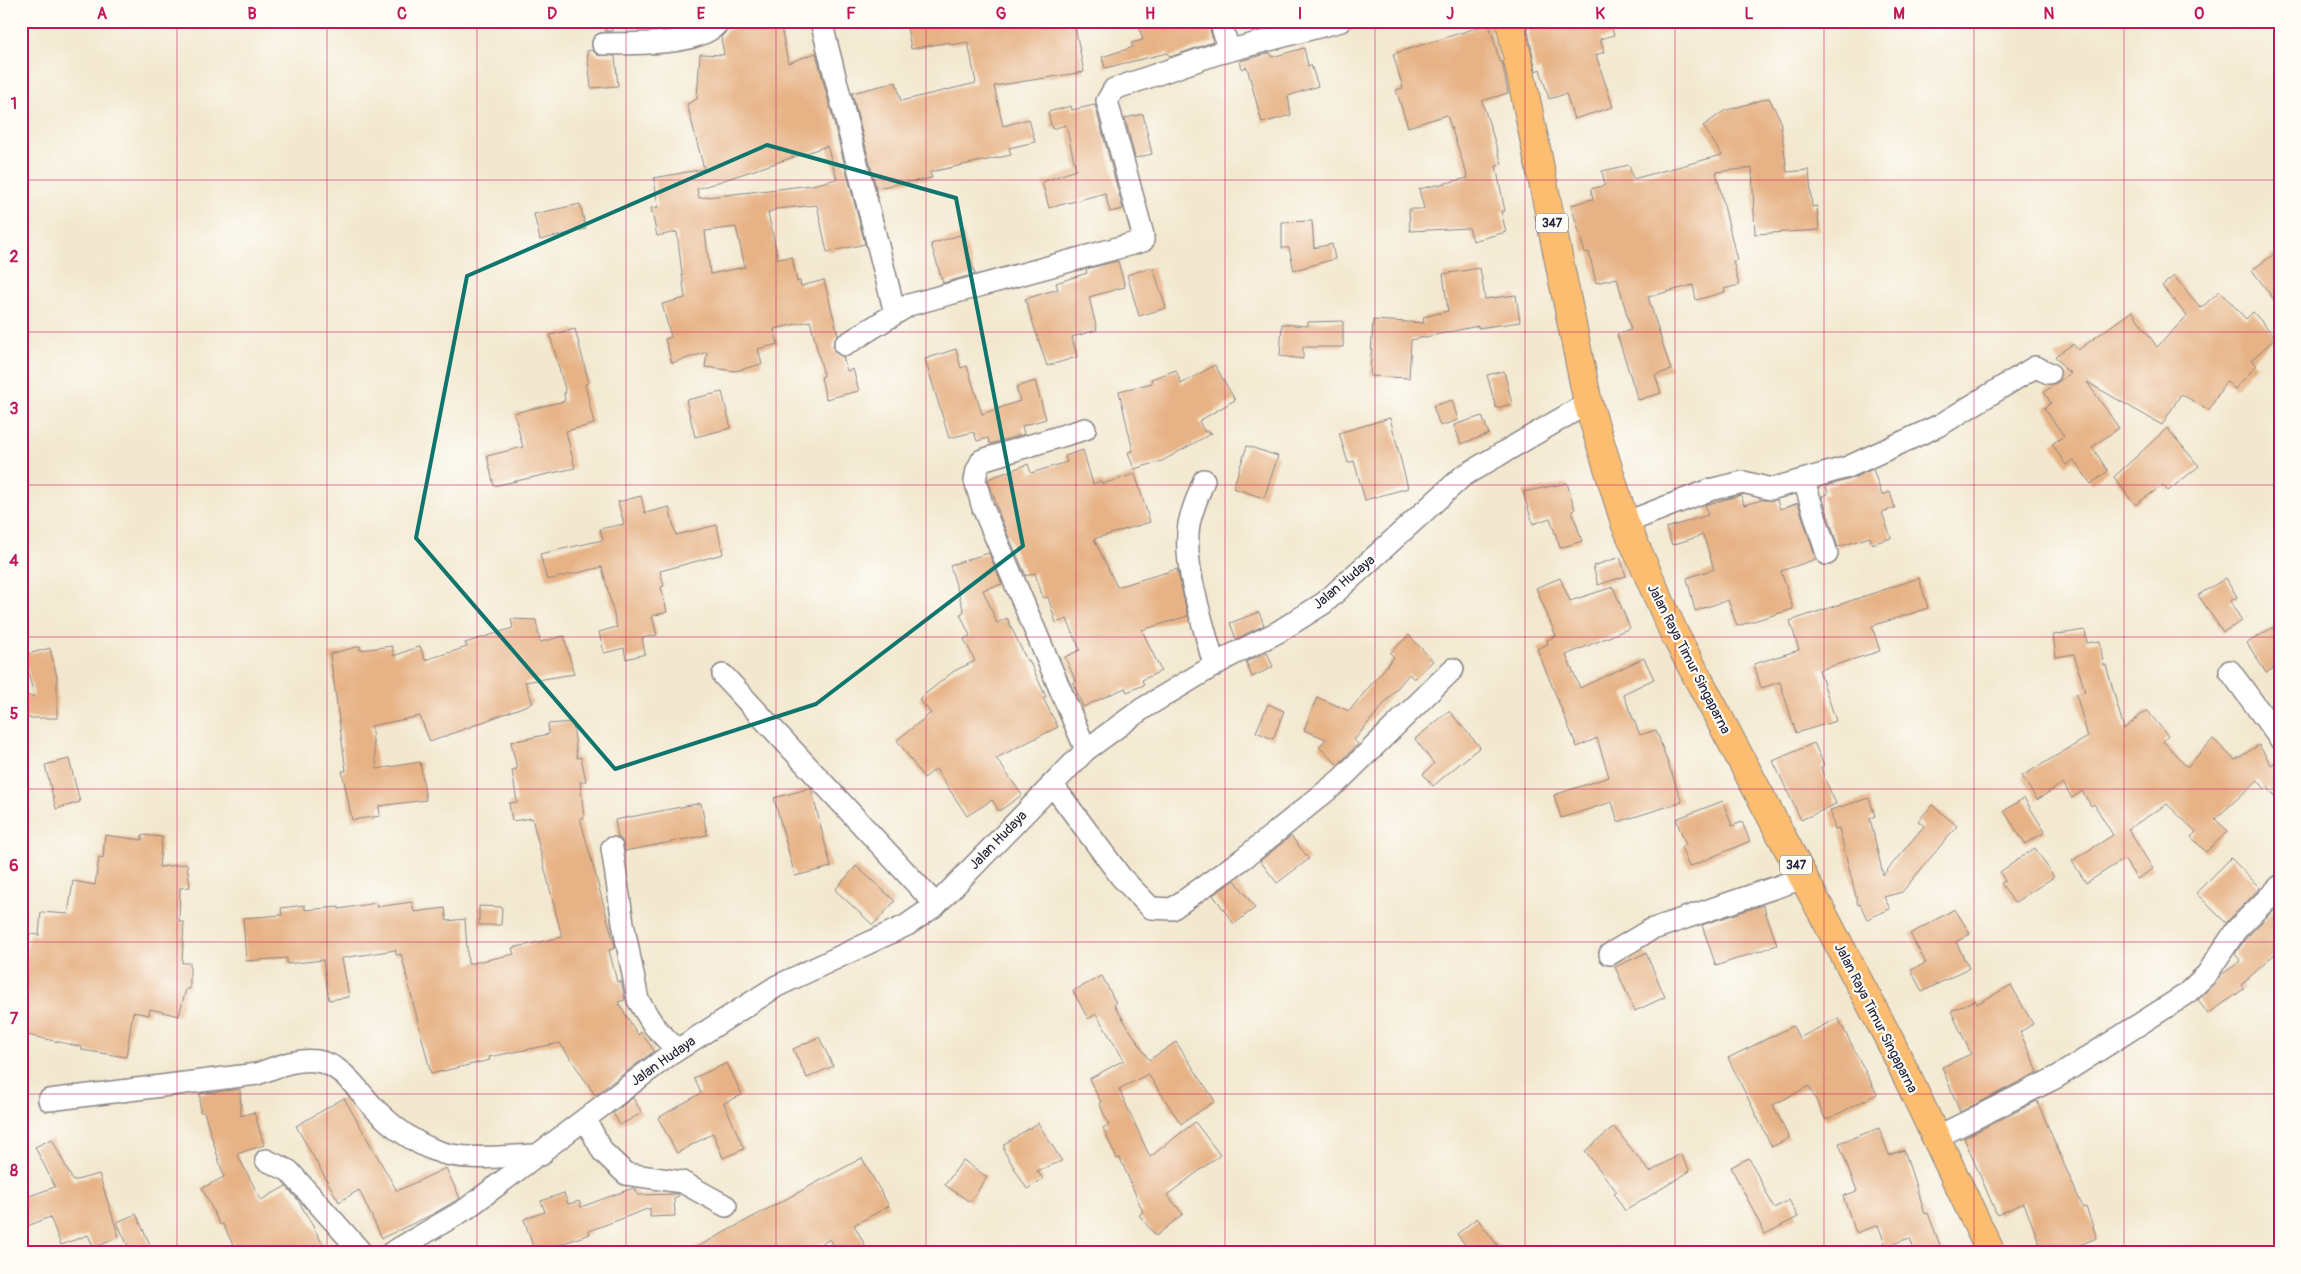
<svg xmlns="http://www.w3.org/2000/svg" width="2301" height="1274" viewBox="0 0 2301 1274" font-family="Pangolin,sans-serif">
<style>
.building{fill:#e7b386;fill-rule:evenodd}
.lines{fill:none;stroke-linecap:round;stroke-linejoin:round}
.minor-casing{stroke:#8a8585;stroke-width:24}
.primary-casing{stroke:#8a8585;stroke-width:30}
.minor{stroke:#fff;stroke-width:21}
.primary{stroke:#fcbd6f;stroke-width:28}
.marked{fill:none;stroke:#0f766e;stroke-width:4;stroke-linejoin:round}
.grid{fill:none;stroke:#c2185b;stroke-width:1;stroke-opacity:0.55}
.labels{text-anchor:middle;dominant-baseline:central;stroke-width:4.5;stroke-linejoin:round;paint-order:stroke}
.shield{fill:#fdfcf7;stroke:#646373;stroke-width:1}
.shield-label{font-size:12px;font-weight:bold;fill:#22223b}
.street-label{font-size:14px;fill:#22223b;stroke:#fdfcf7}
.neatline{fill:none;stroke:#c2185b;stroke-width:2}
.grid-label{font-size:16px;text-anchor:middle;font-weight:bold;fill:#c2185b}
</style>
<rect width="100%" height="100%" fill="#fdfcf7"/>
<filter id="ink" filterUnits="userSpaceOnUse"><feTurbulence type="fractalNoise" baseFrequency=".02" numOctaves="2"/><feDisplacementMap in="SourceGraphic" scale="10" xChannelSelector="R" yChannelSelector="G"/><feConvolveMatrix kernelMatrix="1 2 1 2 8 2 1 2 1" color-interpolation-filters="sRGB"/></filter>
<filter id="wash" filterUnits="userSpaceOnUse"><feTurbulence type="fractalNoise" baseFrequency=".0096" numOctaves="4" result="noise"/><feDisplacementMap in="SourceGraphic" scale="20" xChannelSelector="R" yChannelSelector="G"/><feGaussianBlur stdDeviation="1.12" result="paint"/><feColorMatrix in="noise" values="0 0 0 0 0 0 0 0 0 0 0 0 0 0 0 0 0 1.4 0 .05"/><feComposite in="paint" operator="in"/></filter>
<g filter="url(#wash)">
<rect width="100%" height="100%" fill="#f3e8cf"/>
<g id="blocks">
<!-- building -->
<path class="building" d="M609 21H611L612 31H605Z
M906 21H1074L1084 72 994 86 1003 126 1029 119 1035 142 1009 148 1011 155 930 172 932 178 876 188 852 93 896 82 901 101 976 83 968 42 950 45V42L911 49Z
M1137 21H1157L1159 28 1181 21H1208L1213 42 1170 57 1167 53 1105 68 1102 57 1133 47 1131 43 1143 40Z
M1526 21H1609L1614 35 1600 39 1604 52 1596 55 1613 107 1574 119 1566 94 1549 99 1540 69 1536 71Z
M780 22 788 63 816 53 865 244 827 252 817 205 776 209 768 213 778 259 792 257 797 282 800 281 801 286 824 280 838 335 833 345 834 351 843 357 847 371 853 369 859 391 826 399 821 377 824 376 810 321 774 329 778 344 758 349 762 364 735 371 705 367 707 352 672 363 665 339 671 337 662 304 685 298 677 232 657 236 651 208 658 207 654 178 704 169 687 104 697 99 700 54 724 55 721 37 728 30 744 27 745 29ZM827 146 837 179 812 185 699 198 697 189ZM736 227 745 267 710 274 705 231Z
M1489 24 1500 62 1502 61 1508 93 1482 101 1502 164 1496 166 1505 211H1501L1506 232 1473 241 1469 228 1410 231 1409 209H1424L1419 189 1468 178 1447 115 1408 127 1396 90 1403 88 1393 54Z
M1304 48 1308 66 1311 65 1318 86 1288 96 1291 115 1262 123 1247 67 1242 69 1240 61 1270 53 1272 57Z
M592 50 597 55 615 56 618 86 591 88 587 51Z
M1769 98 1780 119 1787 172 1809 170 1812 207 1817 206 1819 230 1755 234 1752 168 1716 172 1737 260 1733 261 1739 285 1724 289 1725 292 1696 300 1693 285 1648 297 1671 370 1655 375 1661 393 1638 400 1617 334 1631 330 1617 278 1596 283 1589 252 1585 253 1571 205 1593 199 1591 189 1605 185 1602 171 1629 165 1633 179 1722 155 1703 126 1724 111Z
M1095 105 1123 209 1110 212 1105 193 1049 208 1042 182 1076 170 1066 125 1052 129 1048 112 1071 106 1072 110Z
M1143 114 1152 154 1135 158 1125 118Z
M580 204 586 229 540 240 534 214Z
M1312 221 1314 248 1332 244 1335 259 1294 270 1289 248H1282V222Z
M963 234 975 274 943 283 931 244Z
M2280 250V308L2252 270Z
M1118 261 1125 287 1089 297 1097 330 1072 337 1077 357 1047 366 1025 299 1058 289 1056 283 1087 273 1086 269Z
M1153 267 1166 308 1139 316 1127 275Z
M1480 268 1485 299 1516 295 1520 322 1478 328V326L1411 340 1409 378 1370 376 1373 320 1424 323 1423 317 1448 311 1443 274Z
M2174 276 2201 308 2220 291 2246 319 2253 312 2276 338 2251 360 2257 365 2235 389 2226 381 2209 410 2181 394 2162 425 2087 382 2119 428 2092 447 2108 471 2091 484 2074 460 2066 465 2052 444 2064 436 2044 408 2051 403 2044 392 2071 373 2065 369 2055 356 2073 344 2078 350 2132 311 2157 347 2187 316 2162 286Z
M1343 321V347H1303V359L1280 356 1282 324 1308 326V322Z
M575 329 589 383 585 384 594 424 566 431 575 468 494 486 487 456 523 447 514 413 565 401 564 393H566L550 335Z
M956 349 961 368 967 366 982 414 1020 401 1016 387 1035 381 1046 419 1022 426 1024 434 990 444 988 438 977 441 974 432 949 438 925 359Z
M1215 365 1235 400 1199 421 1204 431 1212 433 1162 461 1134 469 1128 452 1133 451 1119 391 1152 383 1151 379 1176 370 1181 384Z
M1504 371 1512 404 1496 408 1487 375Z
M722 392 731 428 695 437 686 400Z
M1452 400 1458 420 1440 426 1433 406Z
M1482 416 1489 434 1461 444 1454 425Z
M1390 418 1408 488 1365 500 1354 461 1348 463 1339 433Z
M2167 428 2199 466 2168 491 2163 485 2135 505 2114 477Z
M1247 446 1278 456 1264 498 1233 488Z
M1083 450 1093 484 1101 481 1102 484 1135 474 1150 522 1094 539 1117 587 1177 569 1188 616 1142 630 1161 671 1142 680 1144 685 1127 692 1125 688 1083 707 1073 683 1076 682 1065 657 1080 650 1067 619 1056 623 1048 597 1043 598 1035 573 1026 576 1001 519 988 479 1028 464 1031 473 1067 462 1065 456Z
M1873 469 1882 495 1890 492 1895 508 1882 512 1891 538 1872 544 1870 537 1838 547 1822 496 1828 494 1826 486 1851 479Z
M1567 483 1575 510 1572 511 1582 541 1560 548 1550 518 1533 524 1523 492Z
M1741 495 1744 505 1762 500H1777L1780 509 1798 503 1816 559 1781 571 1793 609 1737 626 1728 600 1695 611 1687 578 1714 569 1703 535 1672 545 1666 528 1708 515 1705 505Z
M641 496 645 513 669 507 676 535 717 525 723 554 660 571 664 586 661 587 667 612 652 616 657 635 642 638 645 654 626 659 624 648 604 653 599 632 617 627 602 567 547 580 540 554 603 540 600 529 624 524 618 502Z
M989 553 1002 584 983 590 997 623 1007 618 1027 661 1029 660 1046 697 1043 698 1058 727 996 758 1022 795 999 811 992 800 967 816 936 769 924 778 897 740 931 713 919 699 954 671 975 661 964 639 970 636 960 614 964 612 950 565Z
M1620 557 1626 576 1598 585 1593 566Z
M1560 578 1570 601 1613 587 1630 628 1566 655 1580 688 1644 658 1654 679 1623 694 1640 735 1656 730 1682 802 1618 822 1612 802 1561 818 1554 795 1609 777 1597 738 1577 747 1537 649 1548 644 1547 640 1556 636 1536 588Z
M1919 578 1928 608 1872 626 1880 651 1819 670 1836 721 1796 733 1780 682 1761 688 1754 664 1799 650 1790 621Z
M2226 578 2237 597 2230 601 2242 621 2223 632 2198 595Z
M1259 612 1264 625 1236 639 1230 623Z
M511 619 536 620 540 642 564 636 574 674 525 682 533 703 430 742 420 716 371 726 377 769 420 762 426 800 379 806 380 816 352 820 342 771H346L330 654 360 646V650L392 646 394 656 420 646 425 660 467 647 465 643 513 628Z
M2280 623V664L2266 673 2247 643Z
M2085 630 2087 643 2100 641 2103 665H2106L2124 729 2147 710 2168 736 2163 741 2187 767 2213 739 2235 760 2259 745 2271 765 2280 759V803L2268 787 2265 789 2258 780 2215 819 2228 831 2206 852 2191 837 2196 832 2167 804 2128 829 2153 869 2137 879 2124 859 2086 883 2072 861 2113 835 2094 804 2091 806 2082 791 2072 798 2063 783 2037 800 2022 776 2088 737 2076 694 2085 692 2074 654 2056 657 2053 635Z
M1409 635 1433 661 1414 679 1409 674 1354 740 1358 744 1338 765 1319 747 1326 739 1304 730 1317 697 1349 711 1394 657 1390 653Z
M50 648 57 677V718H21V696H34L24 655Z
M1267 652 1273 667 1252 677 1246 662Z
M1268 704 1284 711 1273 739 1256 732Z
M1449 711 1480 747 1433 786 1423 774 1434 764 1415 739Z
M573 722 577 758 581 757 586 781 580 782 584 818H580L614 943 615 948 609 950 617 982 621 981 625 1000 618 1002 638 1035 641 1032 654 1051 595 1095 560 1043 489 1057 490 1060 431 1074 401 954 396 955V950L342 958 349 997 329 1000 323 960 287 964V958L246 961 243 918 282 915 281 908 305 905V910L339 907V909L376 903 377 907 412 902 414 912 445 908 447 921 465 919 468 964 514 954 512 948 562 937 532 818 512 821 509 803 517 802 512 770 517 769 511 742 549 734 548 724Z
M1814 743 1824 765 1821 767 1824 777 1836 804 1801 820 1773 761Z
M69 759 80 802 56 809 45 765Z
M811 788 831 867 795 876 774 798Z
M1869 798 1875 816 1870 818 1883 875 1924 826 1918 821 1932 805 1957 826 1902 892 1884 897 1890 909 1867 919 1860 904 1858 905 1839 828 1835 829 1830 810Z
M2024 798 2045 832 2025 844 2004 811Z
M1723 801 1732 826 1742 822 1750 841 1689 867 1681 847 1686 845 1676 819Z
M701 803 707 835 625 851 622 841 618 837 615 820Z
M105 835 142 840V835L162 837 159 867 187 864 190 887 180 888 179 922H184L182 963H190V989H186L179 1016 150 1009 149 1015 133 1012 126 1057 82 1050V1047L27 1035 28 1030 21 1029V959L26 960 29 934 39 935 41 912 68 914 73 881 95 885 99 857 103 858Z
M1291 836 1309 859 1277 883 1260 861Z
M2035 848 2054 877 2014 903 2001 883 2005 881 2000 872Z
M2231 858 2260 888 2226 923 2196 893Z
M856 866 895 901 873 925 835 890Z
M1235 880 1255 908 1234 924 1213 895Z
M1763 905 1777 945 1716 966 1702 925Z
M479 906 502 907 501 925H479Z
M2278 906 2280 908V949L2241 985 2244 989 2208 1014 2198 1000 2222 974 2241 961 2235 954 2246 938Z
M1955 909 1970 934 1956 942 1969 968 1922 992 1911 970 1926 963 1910 934Z
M1646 953 1665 997 1635 1011 1615 967Z
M1102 976 1116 1003 1114 1005 1149 1060 1176 1042 1215 1101 1181 1124 1148 1074 1119 1089 1150 1157 1195 1122 1220 1155 1167 1195 1183 1214 1156 1236 1139 1215 1143 1212 1120 1158 1117 1159 1103 1128 1109 1125 1099 1103 1101 1102 1089 1079 1124 1060 1096 1014 1088 1019 1073 991Z
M2011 985 2033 1024 2020 1032 2038 1072 1960 1112 1942 1067 1971 1054 1951 1011 1975 1000 1977 1004Z
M1838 1018 1877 1094 1826 1120 1809 1086 1773 1105 1789 1138 1772 1147 1728 1058 1793 1026 1799 1038Z
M819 1037 833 1066 807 1078 793 1049Z
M727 1063 742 1095 724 1103 744 1149 723 1158 713 1133 677 1153 658 1118 701 1093 694 1078Z
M240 1089 241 1116 254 1112 264 1145 237 1154 261 1200 286 1186 298 1200 328 1253H237L223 1224 220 1225 202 1188 224 1177 204 1112H200V1094Z
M344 1098 397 1191 446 1168 460 1198 433 1214 382 1238 359 1190 339 1202 296 1126Z
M633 1098 642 1113 620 1125 613 1113Z
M2037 1101 2083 1208 2086 1207 2097 1238 2059 1253H2043L2024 1203 1997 1215 1964 1138Z
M1038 1123 1062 1161 1037 1171 1043 1179 1027 1189 1004 1151V1144Z
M1614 1127 1650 1172 1680 1154 1690 1171 1625 1211 1614 1194 1617 1192 1585 1151Z
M1879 1128 1889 1155 1904 1150 1925 1214 1928 1213 1943 1253H1915L1910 1238 1886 1246 1878 1225 1856 1233 1843 1196 1857 1191 1839 1143Z
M52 1139 73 1181 99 1174 119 1237 94 1248 88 1235 61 1245 50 1217 25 1227 21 1217V1199L55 1187 35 1147Z
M862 1158 889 1206 854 1225 865 1245 852 1253H838L830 1239 805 1253H686Z
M1749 1158 1774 1208 1789 1200 1798 1217 1765 1234 1731 1167Z
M963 1160 987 1177 970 1202 945 1185Z
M633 1188H635L638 1195 678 1194 679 1196 674 1198 675 1216 650 1217V1208L589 1231 590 1234 535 1253 524 1219 545 1212 541 1201 564 1193 568 1204 579 1201 581 1207Z
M136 1214 154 1253H131L117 1222Z
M1477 1218 1503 1253H1472L1457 1234Z"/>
</g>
</g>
<g filter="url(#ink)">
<use href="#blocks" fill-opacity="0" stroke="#8a8585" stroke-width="1"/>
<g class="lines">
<!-- minor casing -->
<g class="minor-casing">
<path id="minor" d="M821 21 895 313
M1220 21 1229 50
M603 44C630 43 703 47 719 21
M845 345 909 305 1143 241V235L1107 101 1114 89 1216 54 1341 21
M1085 429 982 460 977 470 975 480 983 508 1086 750
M1204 480C1199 494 1192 509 1189 524 1182 567 1204 623 1214 666
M1804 481 1827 554
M1625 523 1709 490 1743 482 1771 489 1848 467 1940 425 2035 367 2049 373
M2230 671 2280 739
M723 675 936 905
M1052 784 1121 877 1151 908 1172 909 1244 858 1340 780 1453 669
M612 848 623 923 638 1000 654 1026 677 1050
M1610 954 1650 930 1803 878
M49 1100 257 1074C276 1067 296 1058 317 1061 343 1065 358 1091 375 1109 392 1126 411 1141 434 1150 466 1163 507 1155 541 1155
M585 1119 603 1152 626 1174 682 1182 726 1206
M1937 1137 2057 1077 2185 995 2207 974 2236 930 2280 886
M266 1160 289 1171 362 1253
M391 1253 466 1209 668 1056 777 986 907 925 936 905 1086 750 1142 709 1230 656 1278 632 1324 603 1463 476 1588 403"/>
</g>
<!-- primary casing -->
<g class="primary-casing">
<path id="primary" d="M1510 21 1588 403 1625 523 1674 633 1889 1039 1991 1253"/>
</g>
<!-- minor -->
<use href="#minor" class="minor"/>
<!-- primary -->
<use href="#primary" class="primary"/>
</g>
</g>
<!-- marked area -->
<path class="marked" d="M767 145 956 198 1023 546 816 704 615 769 416 538 467 276Z"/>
<!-- grid -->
<path class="grid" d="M177 21V1253M327 21V1253M477 21V1253M626 21V1253M776 21V1253M926 21V1253M1076 21V1253M1225 21V1253M1375 21V1253M1525 21V1253M1675 21V1253M1824 21V1253M1974 21V1253M2124 21V1253M21 180H2280M21 332H2280M21 485H2280M21 637H2280M21 789H2280M21 942H2280M21 1094H2280"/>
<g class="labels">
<!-- shield labels -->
<g class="shield">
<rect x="1536" y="213.5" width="32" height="19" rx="4"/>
<rect x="1780" y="855.5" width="32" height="19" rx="4"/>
</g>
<g class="shield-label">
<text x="1552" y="223">347</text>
<text x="1796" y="865">347</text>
</g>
<!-- street labels -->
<g class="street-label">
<text transform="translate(1344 582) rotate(-40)">Jalan Hudaya</text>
<text transform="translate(1689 659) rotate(63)">Jalan Raya Timur Singaparna</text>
<text transform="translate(998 840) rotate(-46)">Jalan Hudaya</text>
<text transform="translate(1876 1018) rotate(63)">Jalan Raya Timur Singaparna</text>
<text transform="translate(663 1061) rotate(-35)">Jalan Hudaya</text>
</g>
</g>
<!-- margin -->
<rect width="2301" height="1274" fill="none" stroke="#fdfcf7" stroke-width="55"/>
<rect x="28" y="28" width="2246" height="1218" class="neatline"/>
<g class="grid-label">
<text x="102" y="19">A</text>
<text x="252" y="19">B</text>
<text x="402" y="19">C</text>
<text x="552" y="19">D</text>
<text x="701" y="19">E</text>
<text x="851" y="19">F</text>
<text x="1001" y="19">G</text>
<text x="1150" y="19">H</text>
<text x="1300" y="19">I</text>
<text x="1450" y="19">J</text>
<text x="1600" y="19">K</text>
<text x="1749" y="19">L</text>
<text x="1899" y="19">M</text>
<text x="2049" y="19">N</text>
<text x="2199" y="19">O</text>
<text x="14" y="109">1</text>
<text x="14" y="262">2</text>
<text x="14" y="414">3</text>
<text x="14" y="566">4</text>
<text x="14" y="719">5</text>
<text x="14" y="871">6</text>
<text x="14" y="1024">7</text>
<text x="14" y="1176">8</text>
</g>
</svg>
